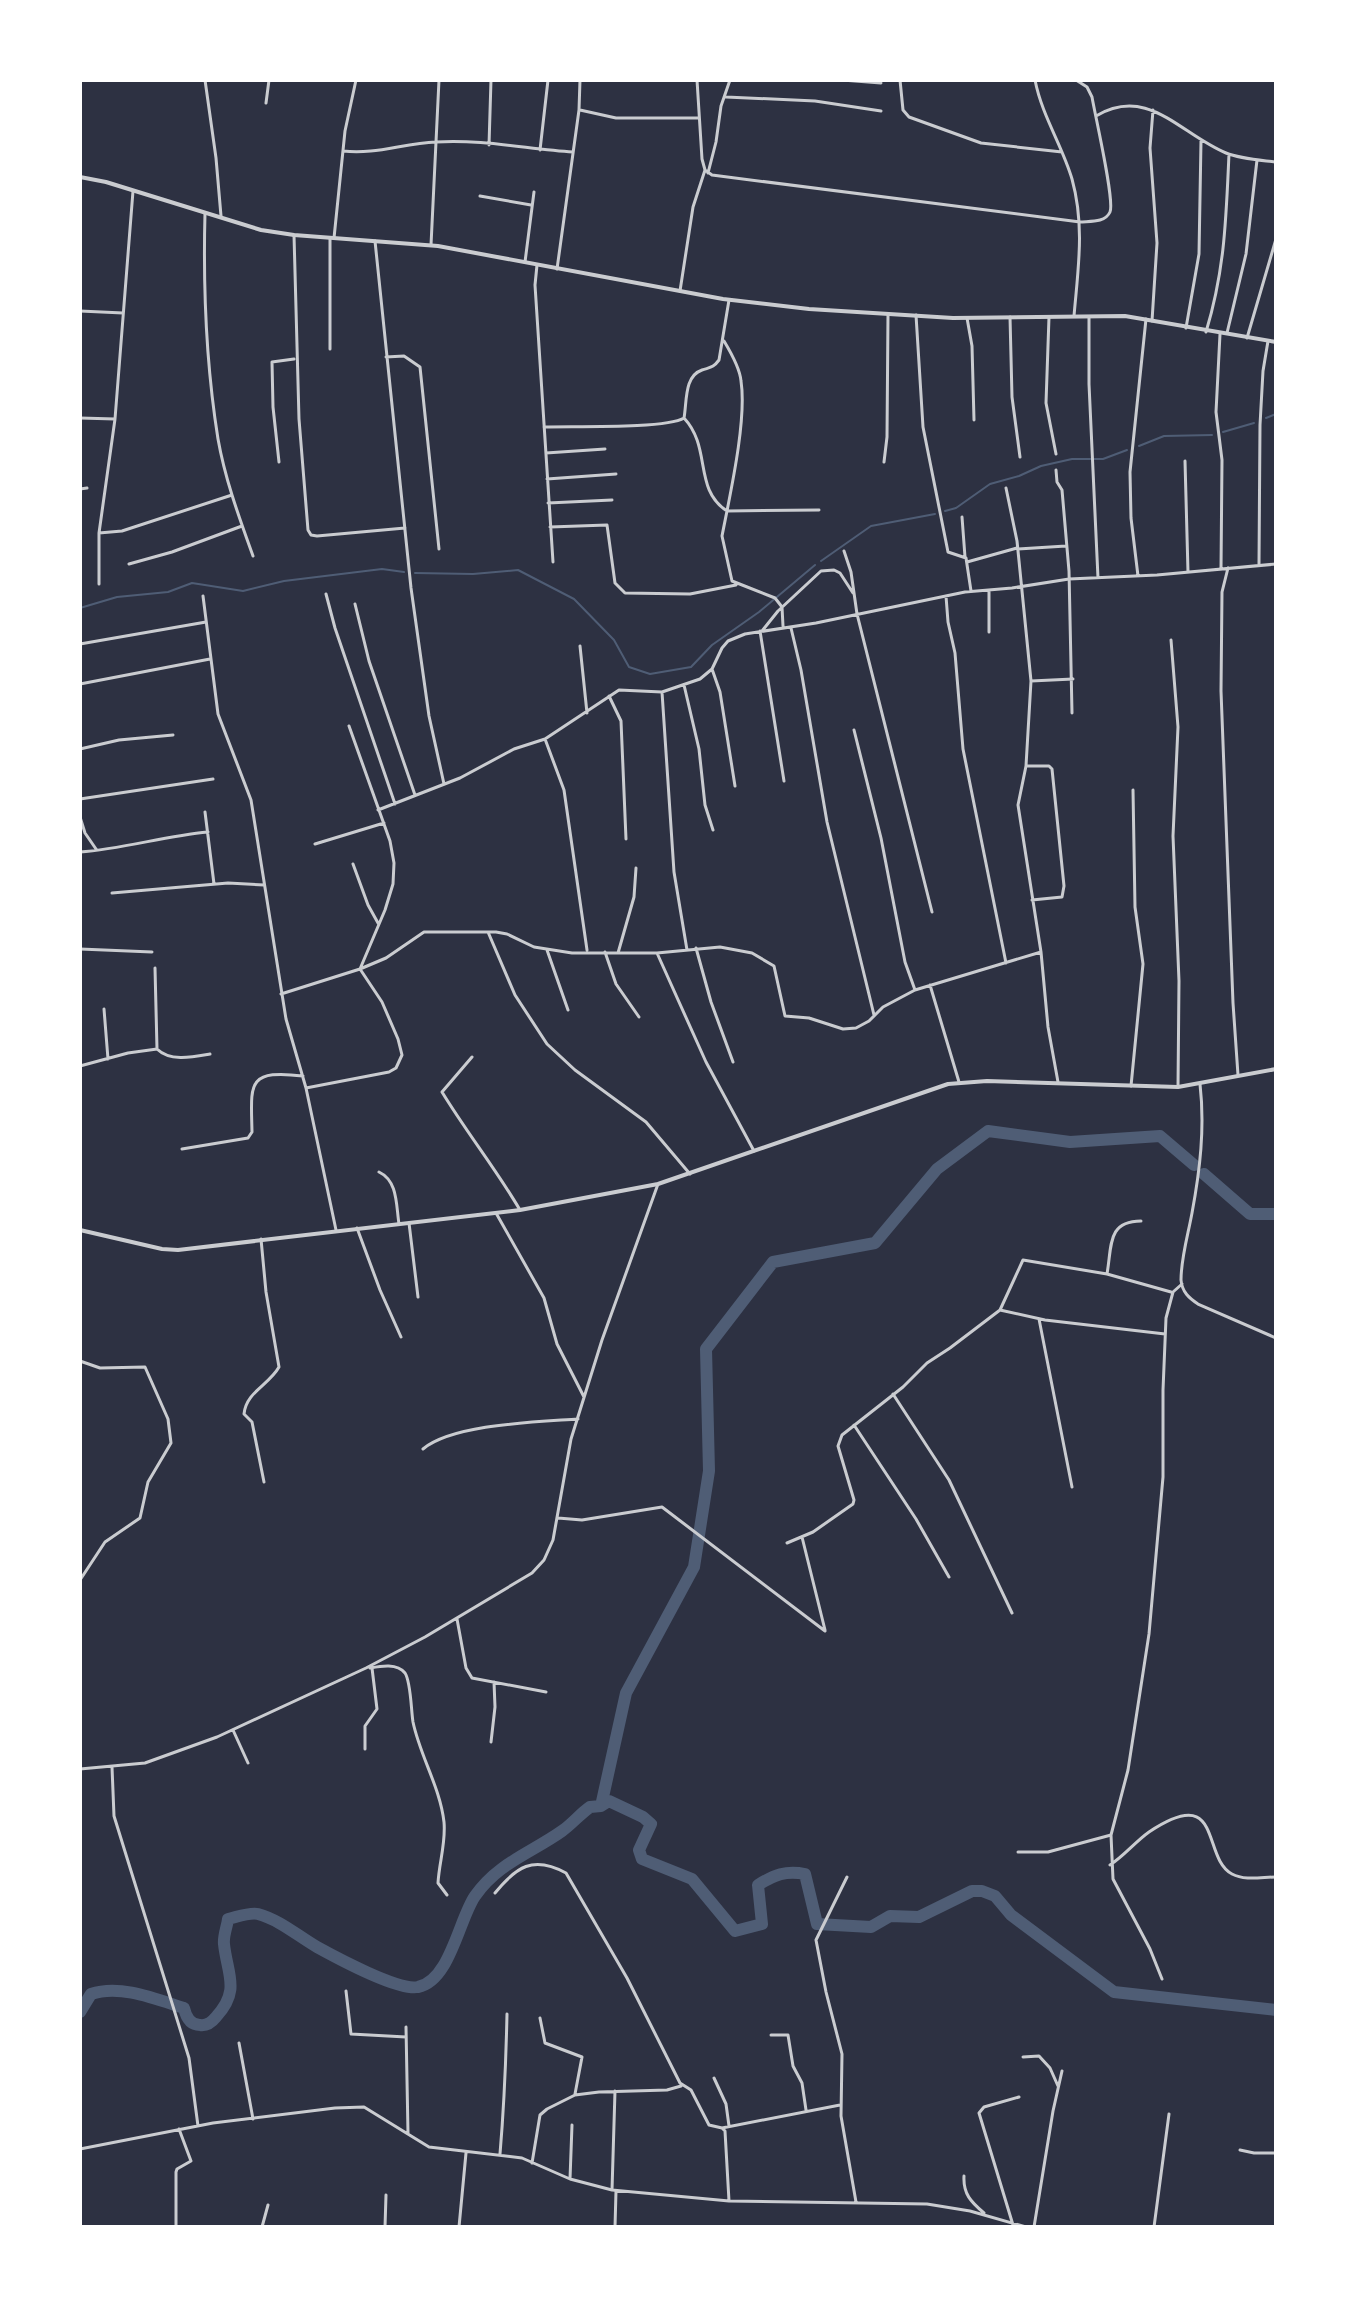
<svg xmlns="http://www.w3.org/2000/svg" width="1356" height="2307" viewBox="0 0 1356 2307" font-family="Signika,sans-serif">
<style>
.lines{fill:none;stroke-linecap:round;stroke-linejoin:round}
.stream{stroke:#4f5d75;stroke-width:2}
.river{stroke:#4f5d75;stroke-width:12}
.minor{stroke:#caccd0;stroke-width:3}
.tertiary{stroke:#caccd0;stroke-width:4}
</style>
<rect width="100%" height="100%" fill="#2d3142"/>
<g class="lines">
<!-- stream -->
<path class="stream" d="M1266 418 1276 414
M1223 432 1254 423
M1139 446 1164 436 1212 435
M945 511 956 508 990 484 1019 476 1041 466 1072 459H1103L1127 450
M821 561 871 526 935 514
M415 573 473 574 518 570 574 599 614 640 629 667 650 674 691 667 712 645 759 612 815 565
M80 608 117 597 168 592 192 583 243 591 284 581 382 569 404 572"/>
<!-- river -->
<path class="river" d="M1204 1174 1250 1214H1276
M601 1806 626 1693 694 1567 709 1471 706 1349 773 1262 875 1243 937 1169 988 1131 1070 1142 1160 1136 1194 1165
M80 2012 91 1994C120 1984 156 1999 184 2008 186 2017 190 2025 200 2025 207 2026 212 2022 216 2017 241 1990 227 1974 224 1944 223 1936 227 1927 228 1919 237 1917 250 1912 258 1914 280 1920 298 1936 317 1947 337 1958 399 1991 418 1987 450 1981 459 1919 475 1896 498 1863 531 1853 562 1831 572 1824 580 1814 590 1807L601 1806 609 1801 643 1817 651 1824 639 1850 642 1859 692 1879 735 1931 762 1924 758 1885C774 1875 786 1870 805 1874L817 1924 871 1927 890 1916 919 1917 972 1891H982L995 1896 1011 1915 1114 1992 1276 2010"/>
<!-- minor -->
<path class="minor" d="M205 80 216 158 221 216
M697 80 702 159 705 170 712 175 1080 222C1090 221 1105 223 1110 212 1115 201 1095 115 1092 97L1087 87 1076 80
M842 80 881 83
M900 80 903 110 909 117 981 143 1062 152
M1035 80C1042 116 1062 145 1072 179 1085 226 1078 269 1074 316
M726 97 815 101 881 111
M266 103 269 80
M580 110 616 118H699
M1096 116C1148 85 1180 134 1226 153 1241 159 1260 160 1276 162
M489 145 491 80
M540 150 548 80
M343 151C375 155 404 143 436 142 481 139 528 149 573 152
M708 173 716 142 721 106 730 80
M480 196 531 205
M205 213C203 289 206 364 218 439 225 479 239 517 253 556
M294 235 299 419 308 530 311 535 317 536 405 528
M334 238 345 131 356 80
M375 241 411 588 429 716 444 784
M431 245 439 80
M525 262 534 192
M537 265 535 285 553 562
M557 269 579 110 580 80
M680 291 693 207 705 170
M80 311 123 313
M916 315 923 427 948 552 966 558 971 591
M1010 317 1012 397 1020 457
M1049 317 1046 403 1056 454
M967 318 972 346 974 420
M1089 318V384L1098 578
M1152 321 1157 243 1150 148 1153 110
M1186 328 1199 254 1201 141
M1206 332C1225 269 1226 219 1229 154
M1227 333 1246 254 1257 160
M1220 334 1216 412 1222 460 1221 569
M1247 338 1276 239
M724 341C730 351 740 369 741 381 747 420 730 495 722 536L732 581 775 598 782 607 783 626
M330 349V238
M386 357 404 356 420 367 439 549
M80 418 115 419
M684 418C712 448 693 489 727 511L819 510
M544 427C572 426 666 429 684 418 687 402 684 376 702 370 711 367 713 368 719 360L729 300
M546 453 605 449
M1185 461 1188 572
M279 462 273 407 272 362 294 359
M884 462 887 437 888 314
M1056 470 1057 482 1062 490 1069 571 1072 713
M547 479 616 474
M1006 488 1017 541 1031 681 1026 766 1018 805 1041 952 1048 1027 1058 1082
M80 489 87 488
M548 503 612 500
M962 517 965 557
M550 527 607 525 615 583 625 593 690 594 736 585
M99 533 122 531 232 495
M1018 549 1066 546
M844 551 851 572 857 614 932 912
M967 562 1017 548
M129 564 172 552 242 526
M1259 564 1260 425 1263 371 1268 341
M1228 568 1222 592 1221 691 1233 1003 1238 1075
M1138 576 1131 518 1130 472 1146 319
M99 584V533L115 419 133 191
M989 590V632
M326 594 335 628 395 804
M203 596 218 714 251 800 286 1019 306 1088 336 1230
M946 596 948 622 955 653 963 749 1006 963
M355 604 369 661 415 795
M791 628 801 670 827 822 874 1015
M760 631 784 781
M762 631 778 611 821 571 834 570 840 573 853 593
M1171 640 1178 727 1173 836 1179 981 1178 1087
M80 644 206 622
M580 646 587 713
M712 669 720 692 735 786
M1031 681 1073 679
M80 684 210 659
M684 685 699 749 705 805 713 830
M662 692 674 872 687 950
M609 696 621 721 626 839
M854 730 881 838 905 962 915 990
M545 739 564 790 587 950
M80 749 119 740 173 735
M1026 766H1049L1052 769 1064 886 1062 897 1032 900
M80 799 213 779
M378 810 460 778 514 749 545 739 619 690 662 692 700 679 712 669 722 648 728 641 745 634 816 623 965 592 1012 588 1069 579 1157 575 1276 564
M205 812 214 884
M80 817 85 833 96 849
M315 844 384 823
M80 852C123 849 164 836 208 832
M353 864 368 905 378 923
M112 893 228 883 264 885
M488 932 515 995 547 1044 575 1070 646 1122 690 1174
M696 948 711 1002 733 1062
M80 949 152 952
M547 950 568 1010
M605 952 616 984 639 1017
M618 953 634 897 636 868
M657 953 706 1062 754 1151
M155 968 157 1049C170 1062 193 1057 210 1054
M930 985 959 1082
M281 994 360 969 386 958 424 932H496L507 934 534 947 572 953H657L720 947 752 953 774 966 785 1016 809 1018 843 1029 856 1028 869 1021 883 1007 915 990 1041 952
M104 1009 108 1059
M472 1057 442 1092C467 1133 496 1169 520 1210
M80 1066 128 1053 157 1049
M1200 1084C1205 1128 1200 1170 1192 1213 1188 1235 1181 1258 1181 1280 1182 1292 1189 1298 1198 1304L1276 1338
M1131 1086 1143 964 1135 907 1133 790
M306 1088 389 1072 396 1068 402 1055 398 1039 382 1002 360 969 385 910 393 884 394 863 390 841 349 726
M182 1149 248 1138 252 1132C251 1084 246 1069 303 1076
M379 1172C398 1181 396 1205 399 1224
M496 1213 544 1298 557 1344 584 1397
M409 1223 418 1297
M357 1228 380 1290 401 1337
M261 1239 266 1292 279 1367C269 1385 246 1392 244 1414L252 1422 264 1482
M1107 1274C1112 1246 1107 1221 1141 1221
M1000 1310 1045 1320 1165 1334
M1039 1319 1072 1487
M80 1361 100 1368 145 1367 168 1419 171 1443 148 1482 140 1518 105 1542 80 1580
M893 1394 949 1480 1012 1613
M854 1425 916 1519 949 1577
M423 1449C453 1424 537 1422 578 1419
M558 1518 582 1520 662 1507 825 1631
M802 1537 825 1630
M787 1543 813 1532 853 1504 854 1500 838 1446 842 1435 903 1387 927 1363 950 1348 1000 1310 1023 1260 1107 1274 1171 1292
M457 1619 466 1668 472 1678 546 1692
M370 1668C381 1666 397 1663 405 1673 411 1682 411 1710 413 1722 420 1756 440 1787 444 1822 446 1843 439 1863 438 1883L447 1895
M233 1730 248 1763
M491 1742 495 1707 494 1682
M365 1749V1726L377 1709 372 1668
M112 1767 114 1816 189 2058 198 2126
M80 1769 145 1763 217 1737 366 1668 425 1637 532 1573 544 1560 553 1540 571 1439 602 1340 658 1184
M1018 1852H1048L1111 1835
M1110 1865C1124 1856 1135 1842 1149 1832 1224 1782 1201 1858 1232 1874 1245 1881 1262 1877 1276 1877
M847 1877 816 1940 826 1992 842 2054 841 2116 856 2202
M495 1893C516 1867 533 1855 566 1873L627 1978 680 2083 691 2090 709 2125 722 2128 725 2131 729 2201
M1162 1979 1150 1949 1113 1879 1111 1835 1128 1770 1149 1634 1163 1477V1390L1166 1318 1173 1292 1182 1284
M346 1991 351 2034 406 2037
M540 2018 545 2043 582 2057 575 2094
M406 2027 408 2133
M771 2035H788L793 2066 802 2083 806 2110
M239 2043 253 2119
M1023 2057 1039 2056 1050 2068 1058 2086
M714 2078 726 2104 729 2126
M722 2128 840 2105
M80 2149 213 2123 335 2108 364 2107 429 2147 522 2158 570 2179 612 2190 729 2201 927 2204 970 2211 1026 2227
M1240 2150 1254 2153H1276
M500 2154C504 2107 506 2060 507 2014
M532 2163 540 2115 547 2109 575 2095 599 2092 667 2090 681 2086
M964 2176C963 2194 971 2202 984 2213
M570 2179 572 2125
M612 2190 615 2091
M1013 2225 979 2113 984 2107 1019 2097
M176 2227V2172L177 2169 191 2161 179 2129
M262 2227 268 2205
M385 2227 386 2195
M459 2227 466 2153
M615 2227 616 2191
M1034 2227 1053 2111 1062 2071
M1154 2227 1169 2114"/>
<!-- tertiary -->
<path class="tertiary" d="M80 177 106 182 261 230 294 235 438 246 723 299 809 309 953 318 1125 316 1276 342
M80 1230 162 1249 178 1250 520 1210 658 1184 948 1084 987 1081 1178 1087 1276 1069"/>
</g>
<!-- border -->
<rect width="1356" height="2307" fill="none" stroke="#ffffff" stroke-width="164"/>
</svg>
